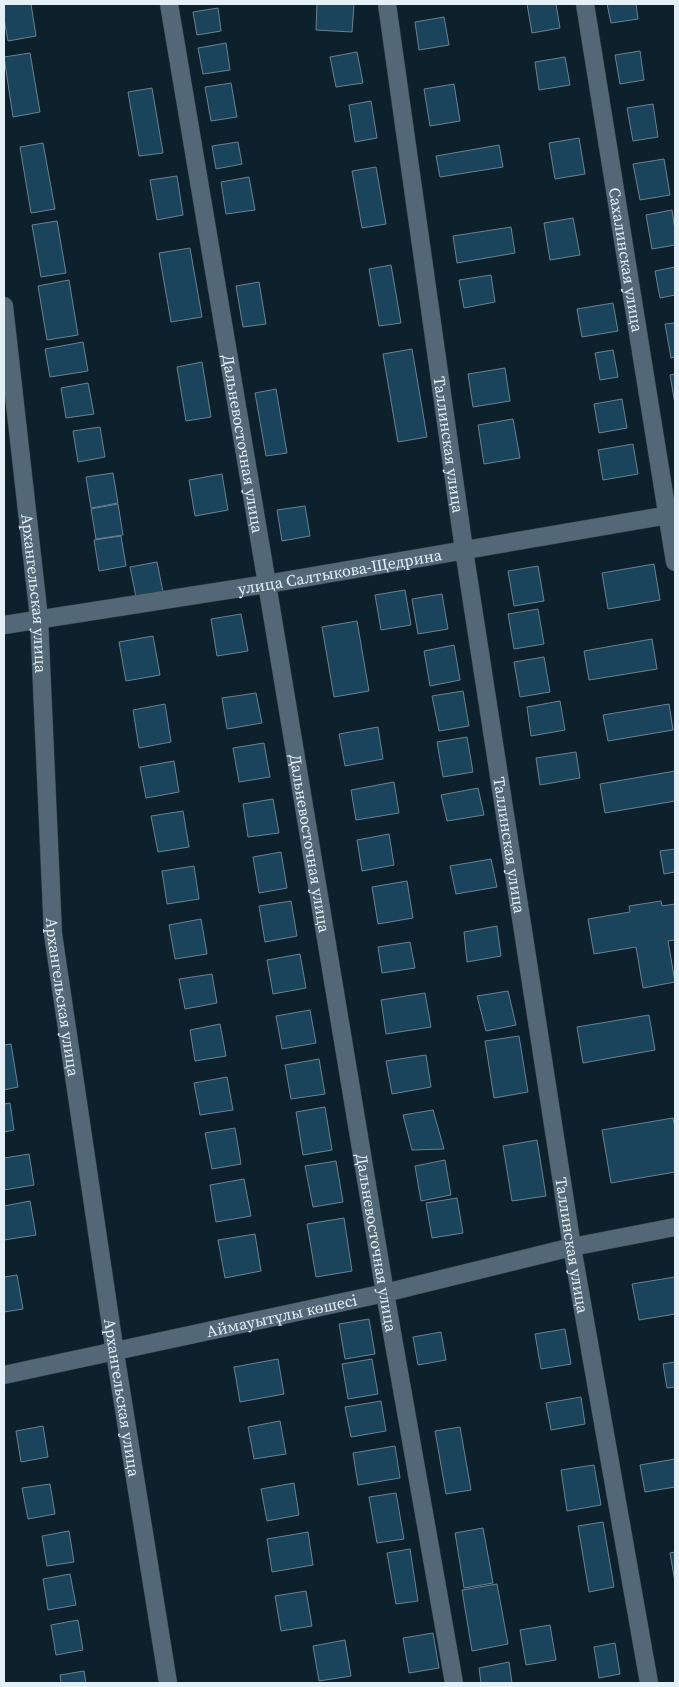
<svg xmlns="http://www.w3.org/2000/svg" width="679" height="1687" viewBox="0 0 679 1687" font-family="'Source Serif 4',serif">
<style>
.building{fill:#1a445c;stroke:#6a8190}
.lines{fill:none;stroke-linecap:round;stroke-linejoin:round}
.minor-casing{stroke:#323d47;stroke-width:19}
.minor{stroke:#526876;stroke-width:18}
.labels{text-anchor:middle;dominant-baseline:central;stroke-width:4.5;stroke-linejoin:round;paint-order:stroke}
.street-label{font-size:16px;fill:#e3f0f8;stroke:#0d212d}
</style>
<rect width="100%" height="100%" fill="#0d212d"/>
<!-- building -->
<path class="building" d="M4 4H31L36 36 8 41 4 19Z
M317 4H354L352 32 316 30Z
M527 4H556L560 28 532 33Z
M607 4H636L638 19 611 23Z
M218 8 221 31 197 35 193 12Z
M444 17 449 45 419 50 415 22Z
M226 43 230 70 203 74 198 48Z
M640 51 644 80 620 84 615 55Z
M357 52 363 83 336 87 330 57Z
M30 53 40 112 13 117 4 57Z
M565 57 570 85 539 90 535 62Z
M231 83 237 117 211 121 205 87Z
M454 84 460 121 430 126 424 89Z
M152 88 163 153 139 156 128 92Z
M371 101 377 138 355 142 349 105Z
M653 104 658 137 633 141 627 108Z
M579 138 585 174 555 179 549 143Z
M238 142 242 164 216 169 212 146Z
M43 143 55 209 31 213 20 147Z
M499 145 503 167 440 177 436 156Z
M664 159 670 195 640 200 633 164Z
M376 167 386 224 362 228 352 171Z
M177 176 183 215 157 220 150 180Z
M249 177 255 210 226 214 221 182Z
M672 210 675 230V245L652 249 646 215Z
M573 218 580 255 550 260 544 223Z
M57 221 66 273 41 277 32 225Z
M511 227 515 253 457 263 453 236Z
M190 248 202 317 171 322 159 253Z
M391 265 401 323 379 326 369 269Z
M675 267V295L660 298 655 271Z
M491 275 495 302 464 308 459 280Z
M69 280 78 335 47 340 38 286Z
M259 282 266 324 243 327 236 286Z
M613 303 618 331 582 337 577 309Z
M675 323V357L671 358 665 324Z
M83 342 88 371 50 377 45 349Z
M412 349 427 437 398 442 383 354Z
M613 350 618 377 600 380 595 353Z
M202 362 211 417 186 421 177 367Z
M505 368 510 401 473 407 468 374Z
M675 374V404L670 375Z
M88 383 94 414 66 418 61 388Z
M276 389 287 453 266 456 255 393Z
M622 399 627 428 599 433 594 404Z
M513 419 520 458 484 464 478 425Z
M100 427 105 457 78 462 73 431Z
M633 444 638 474 603 480 598 450Z
M113 473 118 503 91 508 86 477Z
M222 474 228 510 195 516 189 480Z
M118 504 123 535 96 539 91 509Z
M305 506 310 536 282 541 277 510Z
M121 536 126 566 99 571 94 540Z
M157 562 163 592 136 597 130 567Z
M654 564 660 600 608 609 602 573Z
M538 566 544 601 514 606 508 571Z
M405 590 411 625 381 630 375 595Z
M442 594 448 629 418 634 412 599Z
M538 609 544 644 514 649 508 614Z
M241 614 248 651 217 656 211 619Z
M357 621 369 691 334 697 322 627Z
M153 636 160 675 126 681 119 642Z
M652 639 657 669 589 680 584 651Z
M454 645 460 680 430 686 424 651Z
M544 657 550 692 520 697 514 662Z
M463 691 469 726 439 731 432 696Z
M256 693 262 723 227 729 222 698Z
M560 701 565 730 531 736 527 707Z
M165 704 171 742 139 748 133 710Z
M669 704 673 730 608 741 603 715Z
M378 727 383 759 345 766 339 734Z
M467 737 473 772 443 777 437 742Z
M264 743 270 777 239 782 233 748Z
M576 752 580 778 540 785 536 758Z
M174 761 179 792 146 798 140 767Z
M675 771V801L605 813 600 784Z
M394 782 399 813 356 820 351 790Z
M478 788 484 815 447 821 441 795Z
M273 799 279 833 248 837 243 804Z
M183 811 189 847 158 852 151 816Z
M389 834 394 865 362 871 357 840Z
M675 849V872L664 874 660 851Z
M281 852 287 888 259 893 253 857Z
M491 859 497 887 456 894 450 866Z
M194 866 199 899 167 904 162 871Z
M407 881 413 918 378 924 372 887Z
M291 901 297 936 265 942 259 906Z
M661 901 662 906 675 904V940L668 941 675 982 643 988 636 947 594 954 588 919 630 912 629 906Z
M201 919 207 954 175 959 169 925Z
M497 926 501 956 467 962 464 932Z
M410 942 415 968 382 973 378 947Z
M300 954 306 988 273 994 267 960Z
M212 974 217 1003 185 1009 179 979Z
M508 991 516 1025 486 1031 477 996Z
M425 993 431 1027 386 1034 381 1000Z
M310 1010 316 1043 282 1049 276 1016Z
M649 1015 655 1050 583 1063 577 1027Z
M220 1024 226 1056 195 1061 190 1030Z
M519 1036 528 1092 494 1098 485 1041Z
M11 1044 18 1087 4 1090V1045Z
M426 1055 431 1087 392 1094 386 1061Z
M319 1059 325 1094 291 1099 285 1065Z
M227 1077 233 1110 200 1115 194 1083Z
M10 1103 14 1130 4 1132V1104Z
M325 1107 332 1150 303 1155 296 1112Z
M433 1110 444 1149 412 1150 403 1115Z
M673 1118 675 1128V1172L611 1183 602 1130Z
M235 1128 241 1164 212 1169 205 1133Z
M537 1140 546 1196 512 1201 503 1146Z
M29 1154 34 1185 4 1190V1158Z
M445 1160 451 1195 421 1201 415 1166Z
M336 1161 343 1202 313 1207 305 1166Z
M244 1179 251 1216 216 1222 210 1185Z
M457 1198 463 1233 432 1238 426 1203Z
M30 1201 36 1235 4 1240V1206Z
M344 1218 352 1271 316 1277 307 1224Z
M255 1234 261 1271 225 1278 218 1240Z
M17 1275 23 1309 4 1312V1277Z
M675 1277V1314L639 1320 632 1284Z
M369 1319 375 1354 345 1359 339 1324Z
M565 1329 571 1364 541 1369 535 1334Z
M441 1332 446 1360 418 1365 413 1337Z
M278 1359 284 1394 240 1402 234 1367Z
M372 1359 378 1394 348 1399 342 1364Z
M675 1362V1387L667 1388 663 1364Z
M581 1397 585 1424 551 1430 546 1403Z
M381 1401 386 1431 351 1437 345 1407Z
M280 1421 286 1454 254 1459 248 1427Z
M43 1426 48 1457 21 1462 16 1431Z
M460 1427 471 1490 446 1494 435 1431Z
M395 1446 400 1478 358 1485 353 1453Z
M675 1459V1487L645 1492 640 1465Z
M594 1465 601 1505 567 1511 561 1470Z
M294 1483 299 1515 267 1521 261 1489Z
M50 1484 55 1514 28 1519 22 1488Z
M396 1493 404 1539 377 1543 369 1497Z
M603 1522 614 1587 589 1592 578 1526Z
M483 1528 493 1583 464 1588 455 1533Z
M69 1531 74 1562 47 1566 42 1536Z
M308 1532 313 1565 272 1572 267 1539Z
M410 1549 418 1601 396 1604 387 1553Z
M675 1552V1582L670 1553Z
M70 1574 76 1605 48 1610 43 1579Z
M497 1584 508 1644 472 1651 462 1590Z
M306 1591 312 1626 281 1631 275 1596Z
M78 1620 83 1650 56 1655 51 1625Z
M550 1625 556 1660 526 1665 520 1630Z
M433 1633 439 1668 409 1673 403 1638Z
M345 1640 351 1676 319 1681 313 1646Z
M615 1643 620 1674 599 1678 594 1647Z
M509 1662 512 1683H481L479 1668Z
M84 1671 86 1683H61L60 1675Z"/>
<g class="lines">
<!-- minor casing -->
<g class="minor-casing">
<g id="minor">
<path id="s1" d="M169 4 267 584 385 1293 454 1683"/>
<path id="s2" d="M387 4 464 550 572 1247 649 1683"/>
<path id="s3" d="M585 4 675 562"/>
<path id="s4" d="M4 306 39 618 53 934 115 1353 168 1683"/>
<path id="s5" d="M4 625 267 584 675 514"/>
<path id="s6" d="M4 1375 385 1293 572 1247 675 1227"/>
</g>
</g>
<!-- minor -->
<use href="#minor" class="minor"/>
</g>
<g class="labels">
<!-- street labels -->
<g class="street-label">
<text stroke="none"><textPath href="#s3" startOffset="259">Сахалинская улица</textPath></text>
<text stroke="none"><textPath href="#s1" startOffset="446">Дальневосточная улица</textPath></text>
<text stroke="none"><textPath href="#s2" startOffset="445">Таллинская улица</textPath></text>
<text stroke="none"><textPath href="#s5" startOffset="340">улица Салтыкова-Щедрина</textPath></text>
<text stroke="none"><textPath href="#s4" startOffset="289">Архангельская улица</textPath></text>
<text stroke="none"><textPath href="#s1" startOffset="851">Дальневосточная улица</textPath></text>
<text stroke="none"><textPath href="#s2" startOffset="850">Таллинская улица</textPath></text>
<text stroke="none"><textPath href="#s4" startOffset="694">Архангельская улица</textPath></text>
<text stroke="none"><textPath href="#s1" startOffset="1256">Дальневосточная улица</textPath></text>
<text stroke="none"><textPath href="#s2" startOffset="1255">Таллинская улица</textPath></text>
<text stroke="none"><textPath href="#s6" startOffset="284">Аймауытұлы көшесі</textPath></text>
<text stroke="none"><textPath href="#s4" startOffset="1099">Архангельская улица</textPath></text>
</g>
</g>
<!-- border -->
<rect width="679" height="1687" fill="none" stroke="#e3f0f8" stroke-width="10"/>
</svg>
